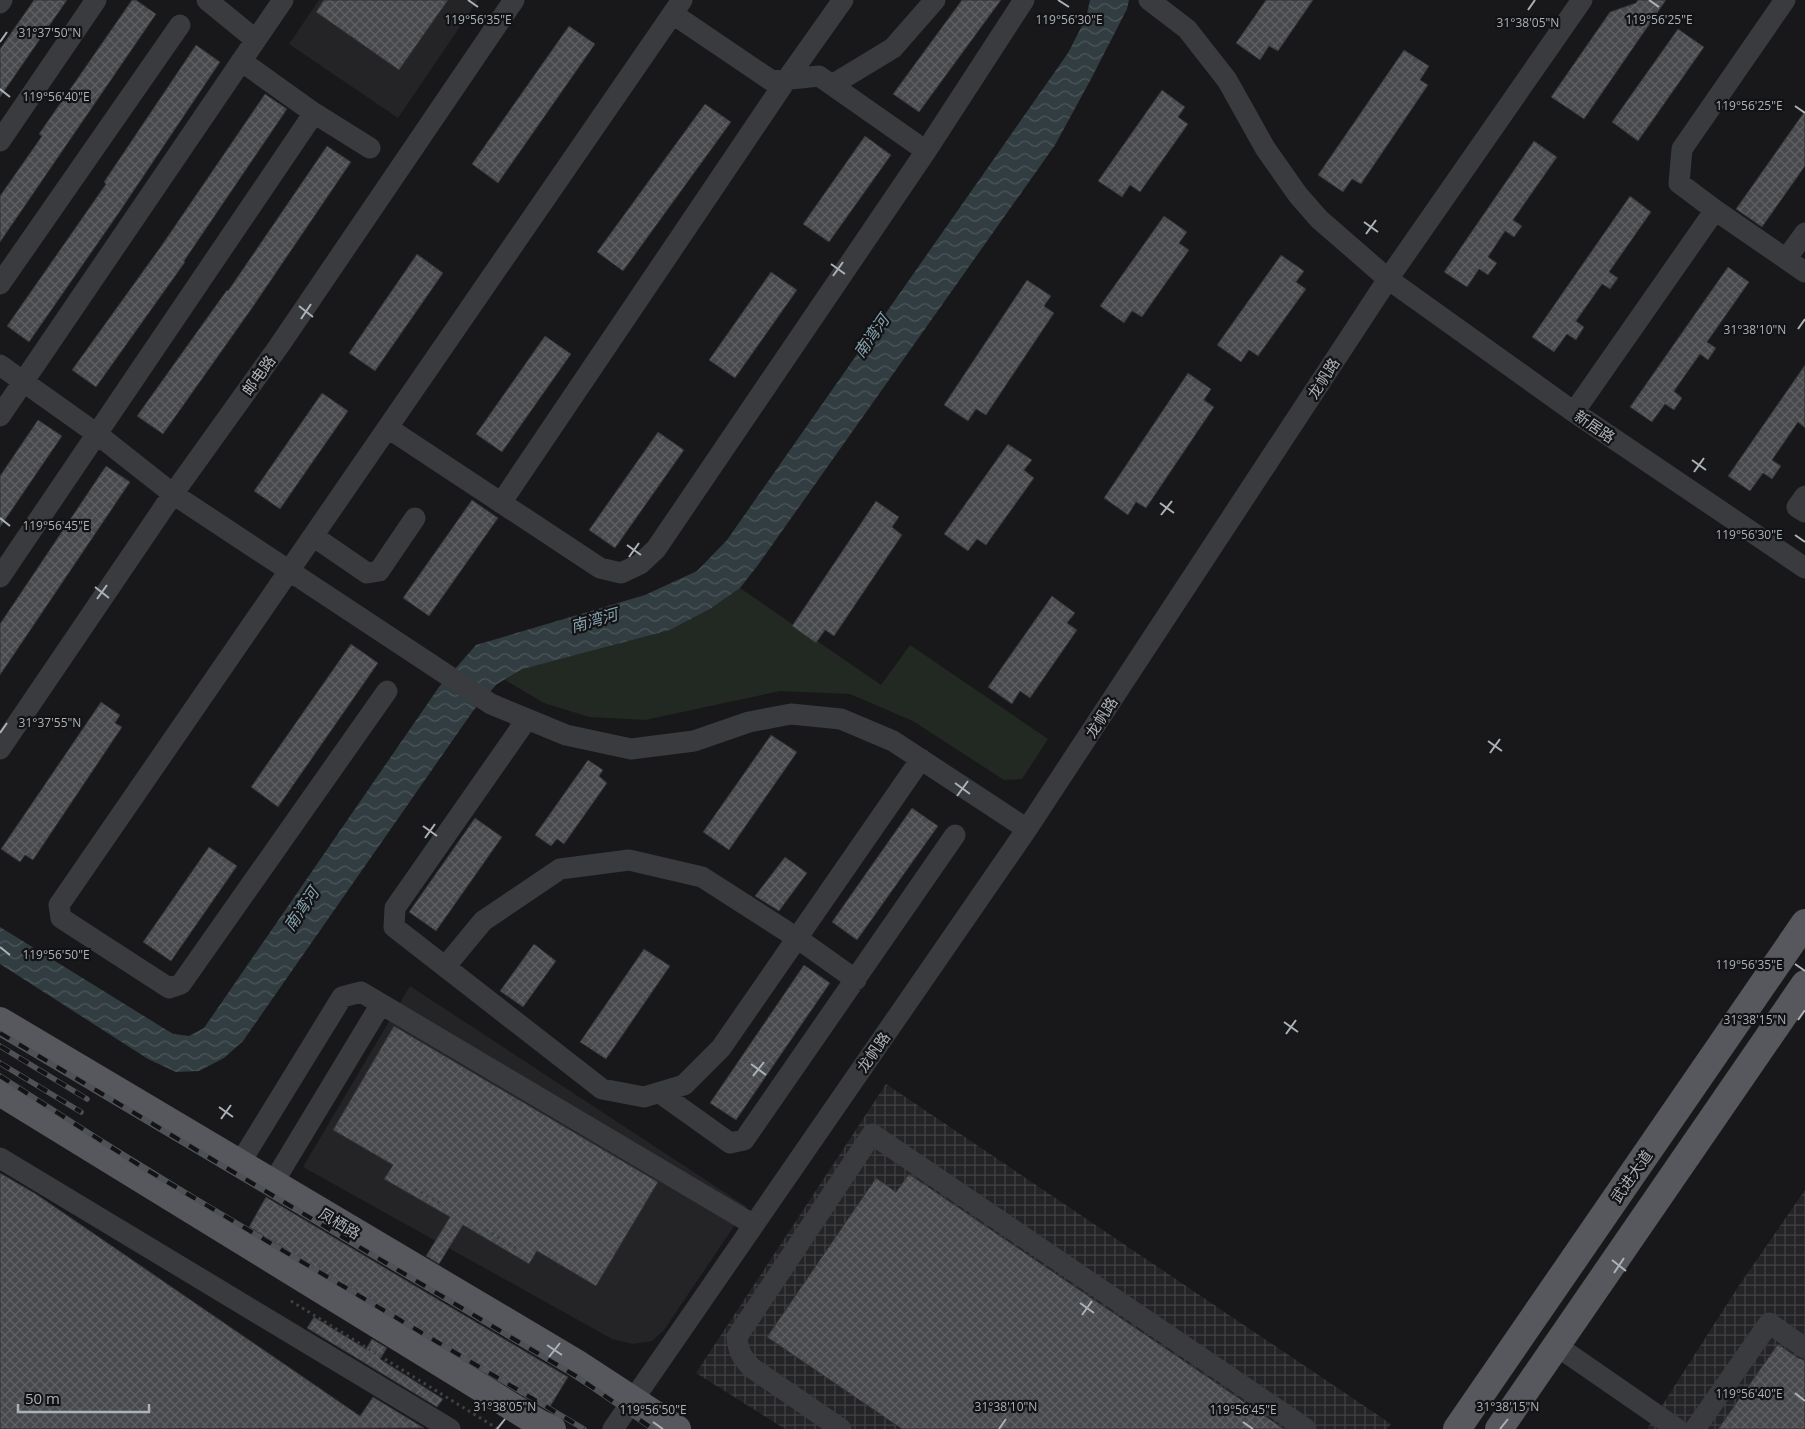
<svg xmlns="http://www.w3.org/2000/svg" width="1805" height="1429" viewBox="0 0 1805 1429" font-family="'Open Sans','Noto Sans SC',sans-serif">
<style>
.built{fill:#242426}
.industrial{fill:url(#industrial-grid)}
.park{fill:#222922}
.water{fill:url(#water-waves)}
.building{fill:url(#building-cross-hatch);stroke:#323335}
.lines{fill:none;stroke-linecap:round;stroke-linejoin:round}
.path{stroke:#3f4245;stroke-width:3;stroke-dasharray:2.5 4;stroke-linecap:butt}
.minor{stroke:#393b3e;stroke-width:21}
.major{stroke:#56585d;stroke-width:28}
.rail-casing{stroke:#4e5155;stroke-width:5.5}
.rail{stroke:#131315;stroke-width:4;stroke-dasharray:11;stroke-linecap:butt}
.ticks{fill:none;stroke:#abb2b8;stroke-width:2}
.labels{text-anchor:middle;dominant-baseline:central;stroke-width:4.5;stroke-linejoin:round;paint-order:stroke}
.street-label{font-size:15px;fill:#abb2b8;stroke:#131315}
.water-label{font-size:16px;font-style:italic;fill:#86a3af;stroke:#131315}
.ticks-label{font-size:12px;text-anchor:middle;fill:#abb2b8;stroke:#131315;stroke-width:4.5;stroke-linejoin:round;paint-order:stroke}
</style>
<defs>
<pattern id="industrial-grid" width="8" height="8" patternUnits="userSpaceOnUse" patternTransform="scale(1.25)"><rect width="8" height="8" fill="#242426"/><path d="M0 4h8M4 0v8" fill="none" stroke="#414143"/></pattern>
<pattern id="water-waves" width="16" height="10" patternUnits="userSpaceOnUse" patternTransform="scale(1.25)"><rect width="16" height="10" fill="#323d41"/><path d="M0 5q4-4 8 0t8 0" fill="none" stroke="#4d575a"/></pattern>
<pattern id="building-cross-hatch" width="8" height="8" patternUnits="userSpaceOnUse" patternTransform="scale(1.25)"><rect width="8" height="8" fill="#47494c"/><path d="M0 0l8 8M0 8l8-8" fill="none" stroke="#5f6164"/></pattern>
</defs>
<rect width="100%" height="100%" fill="#18181a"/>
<!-- built -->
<path class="built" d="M319 0H478L398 118 289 44Z
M410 986 747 1207 664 1330 652 1341 633 1344 612 1339 303 1167Z"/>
<!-- industrial -->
<path class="industrial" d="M886 1084 1391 1424 1387 1429H785L696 1373Z
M1805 1190V1429H1647L1738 1287Z"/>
<!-- park -->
<path class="park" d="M740 588 881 685 910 645 1048 739 1022 779 1004 780 913 721 850 694 780 691 645 720 589 717 544 703 505 680 523 669 670 630 710 609Z"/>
<!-- water -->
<path class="water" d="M1090 0H1129L1127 9 1091 79 1055 145 758 565 740 588 710 609 670 630 523 669 497 684 473 711 243 1041 224 1058 199 1071 176 1072 148 1059 0 964V927L173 1034 189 1036 204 1028 439 687 476 645 645 595 697 571 727 540 1068 53 1086 18Z"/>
<!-- building -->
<path class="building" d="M34 0H67L0 97V49Z
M132 0H136L156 14 0 242V196L42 136 39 134Z
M324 0H448L399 70 316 12Z
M962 0H1001L919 112 893 94Z
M1266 0H1313L1278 51 1269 46 1260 60 1236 43Z
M1638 0H1666L1584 119 1551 97 1610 12 1636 3Z
M569 26 595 44 498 183 472 164Z
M1678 29 1704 47 1638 141 1612 122Z
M196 45 220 62 118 214 29 342 7 326 106 184 104 182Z
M1404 50 1429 66 1420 80 1428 85 1361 184 1352 179 1343 192 1318 175Z
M1162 90 1185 107 1178 117 1188 124 1140 192 1130 185 1122 197 1098 181Z
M265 94 287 109 184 261 185 262 96 387 72 370 162 245Z
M705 104 731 122 623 271 597 252Z
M1805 111V166L1762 227 1736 209Z
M865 136 891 155 829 242 803 224Z
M1534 141 1557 157 1513 220 1522 226 1514 237 1505 231 1488 257 1497 263 1488 275 1479 269 1467 287 1444 272Z
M327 146 351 162 252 308 163 434 137 416 227 290 228 291Z
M1630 196 1651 212 1609 272 1618 278 1610 289 1602 284 1576 321 1584 327 1576 340 1567 334 1554 352 1532 337Z
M1164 216 1187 232 1179 243 1189 250 1142 317 1132 311 1124 323 1100 306Z
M417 254 443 273 375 371 349 353Z
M1281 255 1304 271 1296 282 1306 289 1258 356 1249 350 1241 362 1217 345Z
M1728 267 1749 282 1707 342 1716 348 1708 360 1700 354 1674 391 1682 398 1674 410 1665 404 1652 422 1630 407Z
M771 272 797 290 735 378 709 360Z
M1027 280 1051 296 1044 306 1054 313 986 415 976 409 968 421 944 405Z
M545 336 571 354 502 452 476 434Z
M1805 365V428L1798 422 1772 460 1781 466 1772 479 1763 473 1750 491 1728 476Z
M1188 373 1211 389 1204 400 1214 407 1146 508 1136 502 1128 515 1104 498Z
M322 393 348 411 280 509 254 491Z
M38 420 62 436 0 527V476Z
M658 432 684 450 615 548 589 530Z
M1008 444 1032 460 1024 470 1034 478 986 545 977 539 968 551 944 534Z
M106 466 130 482 0 675V624Z
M472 500 498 518 429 616 403 598Z
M876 501 899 517 892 527 902 535 834 636 825 630 816 643 792 626Z
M1052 596 1075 613 1067 623 1077 630 1030 698 1020 691 1012 704 988 687Z
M351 644 378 663 278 807 251 787Z
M101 702 120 715 115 723 122 727 33 860 25 855 20 862 1 849Z
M771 735 797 752 729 850 703 832Z
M588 760 603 770 599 776 607 783 564 844 557 839 551 846 535 835Z
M912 808 938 826 857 940 832 922Z
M475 818 502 837 436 931 409 912Z
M209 847 237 866 171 961 143 942Z
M785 857 807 873 779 911 755 896Z
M534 944 556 961 523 1007 500 991Z
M644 949 670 966 606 1059 580 1042Z
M804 965 830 983 736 1120 710 1103Z
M394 1026 658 1182 596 1286 537 1251 529 1264 463 1225 439 1264 426 1256 450 1217 384 1179 393 1165 333 1130Z
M0 1173 36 1194 360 1416 373 1397 424 1428 0 1429Z
M909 1174 1284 1429H902L767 1337 876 1178 896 1192Z
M266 1197 568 1377 548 1410 249 1227Z
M314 1317 366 1349 372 1339 387 1348 380 1359 443 1399 437 1407 307 1328Z
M1778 1344 1798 1358 1805 1360V1429H1718Z"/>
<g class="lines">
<!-- path -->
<path class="path" d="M415 1189 443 1205
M486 1230 519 1250
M291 1301 498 1429"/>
<!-- minor -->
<path class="minor" d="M207 0 256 40
M1149 0 1187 29 1227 80 1265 148 1298 195 1319 219 1388 279 1574 412 1805 568
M1785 0 1682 149 1679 183 1715 210 1805 272
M0 3 2 0
M673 14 772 81 819 76 926 151
M241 61 314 113 370 148
M832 85 893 48 935 0
M0 141 96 0
M1786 259 1805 233
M0 284 180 25
M0 365 97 434 173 494 491 704 566 735 631 749 694 741 749 722 791 714 841 719 893 741 1027 829
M1574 412 1715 210
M0 416 283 0
M388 428 600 568 621 573 640 564 656 549 926 151 1024 0
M1805 496 1797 507 1805 512
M501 503 787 79 843 0
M313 536 367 573 379 571 415 518
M0 577 314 113
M387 691 181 984 169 988 61 918 59 905 682 0
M527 719 395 908 394 927 602 1089 644 1097 684 1085 721 1048 921 759
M0 749 173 494 279 346 514 0
M445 967 483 921 560 869 629 860 702 877 797 938 856 980
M660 1093 730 1143 744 1140 955 835
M0 1158 450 1429
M240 1163 342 997 361 992 754 1225
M273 1183 381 1004
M1557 1346 1677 1429
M613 1429 1027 829 1388 279 1582 0
M841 1429 752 1368C742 1358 738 1351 737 1337L872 1134 1306 1429
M1695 1429 1769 1323 1805 1348"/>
<!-- major -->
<path class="major" d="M0 1021 576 1363 677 1429
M0 1092 540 1424 552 1429
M1457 1429 1805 923
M1499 1429 1805 984"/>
<!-- rail casing -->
<g class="rail-casing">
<path id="rail" d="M0 1033 576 1376 653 1429
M0 1046 87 1099
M0 1063 81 1112
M0 1076 142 1167 584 1429"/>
</g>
<!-- rail -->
<use href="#rail" class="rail"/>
</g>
<!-- ticks -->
<path class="ticks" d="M468 0 478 7M1058 0 1069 7M1649 0 1659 7M1528 10 1535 0M0 42 7 32M0 89 10 97M1795 106 1805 113M1364 222 1378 232M1366 234 1376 220M831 264 845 274M833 276 843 262M299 306 313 317M301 319 311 304M1798 329 1805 319M1692 460 1706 470M1694 472 1704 458M1160 503 1174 513M1161 515 1172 501M0 518 10 526M1795 535 1805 542M627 545 641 555M629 557 639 543M95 587 109 598M97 599 107 585M0 733 7 723M1488 741 1502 751M1490 753 1500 739M955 783 970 794M957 796 968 781M423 826 437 836M425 838 435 824M0 947 10 955M1795 964 1805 971M1798 1020 1805 1010M1284 1022 1298 1032M1286 1034 1296 1020M751 1064 766 1075M753 1076 764 1062M219 1107 233 1117M221 1119 231 1105M1612 1260 1626 1271M1614 1273 1624 1258M1080 1303 1094 1313M1082 1315 1092 1301M547 1345 562 1355M549 1357 560 1343M1795 1393 1805 1401M653 1422 663 1429M1243 1422 1253 1429M497 1429 505 1419M999 1429 1006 1419M1500 1429 1508 1419"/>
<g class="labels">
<!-- street labels -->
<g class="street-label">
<text transform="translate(258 375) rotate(-54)">邮电路</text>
<text transform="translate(1323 378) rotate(-57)">龙帆路</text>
<text transform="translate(1595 426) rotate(34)">新居路</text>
<text transform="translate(1101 717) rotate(-57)">龙帆路</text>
<text transform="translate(873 1052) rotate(-55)">龙帆路</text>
<text transform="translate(1631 1176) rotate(-55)">武进大道</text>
<text transform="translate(340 1223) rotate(31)">凤栖路</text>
</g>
<!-- water labels -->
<g class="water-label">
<text transform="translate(871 336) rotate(-55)">南湾河</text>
<text transform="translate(594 620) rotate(-16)">南湾河</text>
<text transform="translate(301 909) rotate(-56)">南湾河</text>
</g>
</g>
<g class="ticks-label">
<text x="478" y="24">119°56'35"E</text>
<text x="1069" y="24">119°56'30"E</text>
<text x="1659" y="24">119°56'25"E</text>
<text x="1528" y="27">31°38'05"N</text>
<text x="50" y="37">31°37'50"N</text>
<text x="56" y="101">119°56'40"E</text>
<text x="1749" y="110">119°56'25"E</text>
<text x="1755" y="334">31°38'10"N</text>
<text x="56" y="530">119°56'45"E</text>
<text x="1749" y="539">119°56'30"E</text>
<text x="50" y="727">31°37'55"N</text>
<text x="56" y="959">119°56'50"E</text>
<text x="1749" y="969">119°56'35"E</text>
<text x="1755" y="1024">31°38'15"N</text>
<text x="1749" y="1398">119°56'40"E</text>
<text x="505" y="1411">31°38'05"N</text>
<text x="1006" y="1411">31°38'10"N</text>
<text x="1508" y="1411">31°38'15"N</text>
<text x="653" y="1414">119°56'50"E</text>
<text x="1243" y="1414">119°56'45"E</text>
</g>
<!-- scale -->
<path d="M18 1404v8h131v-8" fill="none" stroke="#abb2b8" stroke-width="2.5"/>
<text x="25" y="1404" font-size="15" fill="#abb2b8" stroke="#131315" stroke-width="4" paint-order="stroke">50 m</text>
</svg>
